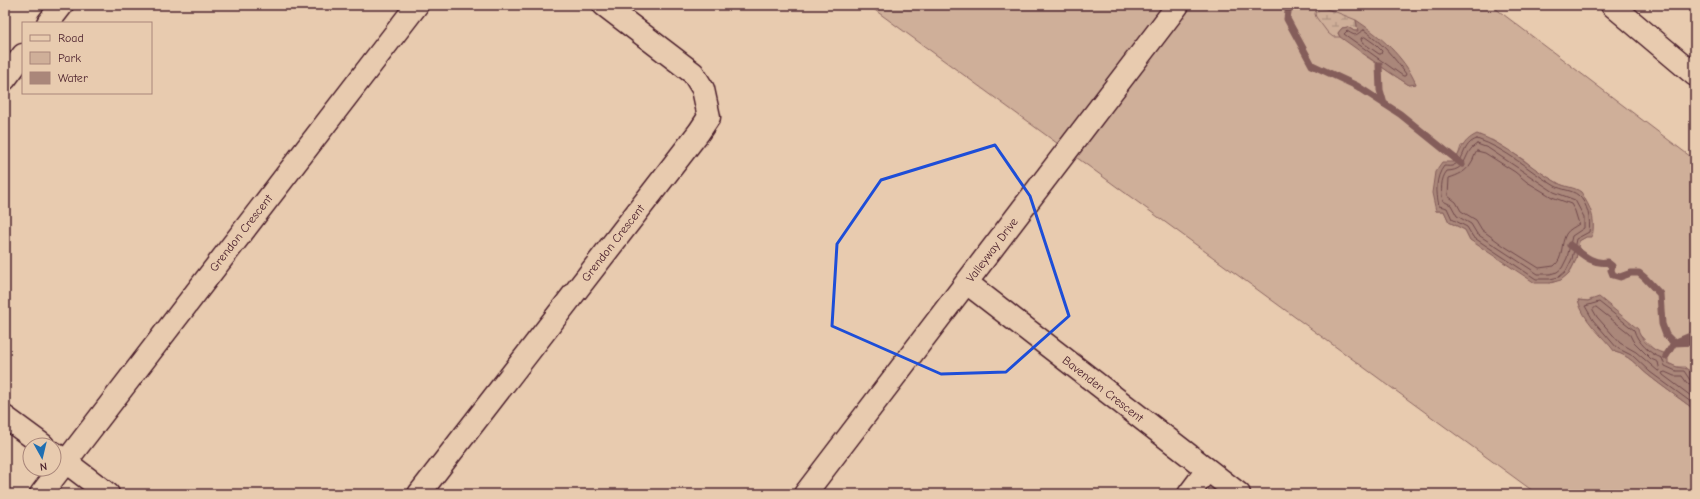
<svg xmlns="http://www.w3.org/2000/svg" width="1700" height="499" viewBox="0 0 1700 499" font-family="'Comic Neue',sans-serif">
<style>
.green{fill:#cfaf99;stroke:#8c6762;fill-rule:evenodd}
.wetland{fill:url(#wetland-marsh);stroke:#8c6762}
.water{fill:#aa877a;stroke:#845d5a}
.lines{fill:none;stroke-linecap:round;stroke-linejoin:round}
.shore{stroke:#70494b;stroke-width:1}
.stream{stroke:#845d5a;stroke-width:7}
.street-casing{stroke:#4a1f2b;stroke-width:25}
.secondary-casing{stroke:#4a1f2b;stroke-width:25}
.street{stroke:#e8cbaf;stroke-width:22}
.secondary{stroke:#e8cbaf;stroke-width:22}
.marked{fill:none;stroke:#1d4ed8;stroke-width:3;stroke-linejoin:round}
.labels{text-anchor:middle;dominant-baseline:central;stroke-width:3;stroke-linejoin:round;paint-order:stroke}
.street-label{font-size:12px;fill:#4a1f2b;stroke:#e8cbaf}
</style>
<defs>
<pattern id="wetland-marsh" width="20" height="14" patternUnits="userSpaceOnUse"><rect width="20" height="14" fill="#cfaf99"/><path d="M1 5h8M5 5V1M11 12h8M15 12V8" fill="none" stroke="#aa8e7d"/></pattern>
</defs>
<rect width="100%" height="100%" fill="#e8cbaf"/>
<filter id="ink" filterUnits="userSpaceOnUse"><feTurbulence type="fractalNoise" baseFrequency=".025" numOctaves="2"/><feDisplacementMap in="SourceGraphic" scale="8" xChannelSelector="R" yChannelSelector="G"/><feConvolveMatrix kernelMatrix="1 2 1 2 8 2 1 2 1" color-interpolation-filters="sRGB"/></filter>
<g filter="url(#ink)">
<!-- green -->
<path class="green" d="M868 5H1491L1695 160V377H1693L1685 367H1677L1667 363 1664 354 1657 353 1639 334 1592 299 1588 301 1578 300 1615 352C1629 355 1637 366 1648 375 1663 387 1679 398 1695 410V494H1537ZM1367 57 1399 58 1416 84 1409 85ZM1492 140 1524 160 1535 169 1559 184 1581 192 1586 237 1579 241C1574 263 1576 276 1550 283L1470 240 1465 230 1449 222 1444 211H1436L1453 162 1458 156 1461 146Z"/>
<!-- wetland -->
<path class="wetland" d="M1320 7 1336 12 1356 20 1358 31H1354L1348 27 1342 28 1338 33 1340 37H1333L1328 33 1316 17 1315 14 1316 9Z"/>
<!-- water -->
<path class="water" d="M1356 20C1380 36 1404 56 1416 84L1409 85 1389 72 1340 37 1338 33 1342 28 1348 27 1354 31H1358Z
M1477 134C1508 145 1529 167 1558 183 1564 187 1575 187 1581 192 1582 193 1584 197 1585 199 1593 212 1595 223 1592 237H1586L1579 241 1576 260 1569 273 1561 280 1550 283H1535L1470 240 1465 230 1449 222 1444 211H1436L1432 193 1435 172 1442 162H1453C1463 151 1460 142 1477 134Z
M1599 297 1638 329C1639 339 1654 352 1664 353L1668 359V363C1670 364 1674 366 1677 367 1685 369 1689 367 1693 376L1695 377V410C1679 398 1663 387 1648 375 1637 366 1629 355 1615 352 1602 335 1583 321 1578 300L1588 301Z"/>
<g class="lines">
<!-- shore -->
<path class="shore" d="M1364 30C1381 42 1394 57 1406 74L1405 76H1403L1344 34 1347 31C1358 38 1355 34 1364 30Z
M1365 37 1375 44 1382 51 1381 54H1379L1362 42 1361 39Z
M1477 139C1507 149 1529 171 1555 186 1562 190 1572 190 1578 195 1588 203 1591 221 1589 232L1576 239 1572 259 1566 271 1559 277 1550 279H1536L1473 237 1467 227 1452 219 1447 208 1439 206C1436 192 1435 178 1444 166 1447 166 1452 167 1454 165 1466 160 1461 144 1477 139Z
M1477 144 1488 148 1554 192 1575 200 1584 217V228L1572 236 1567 258 1562 268 1557 272 1550 274H1538L1477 234 1471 224 1457 216 1451 205 1443 201C1441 192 1440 179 1447 171 1470 170 1462 152 1477 144Z
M1477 151 1485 153 1515 172 1527 182 1552 197 1571 204 1575 211 1579 224C1575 227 1569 229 1566 234 1560 245 1564 258 1554 266L1539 268 1504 246 1482 230 1476 220 1461 211 1456 202 1448 196 1449 178C1458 175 1466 172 1471 163 1474 159 1474 155 1477 151Z
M1596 307 1629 333 1633 341 1651 359 1658 362 1660 371H1658L1636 352 1620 343 1597 317 1593 310Z
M1695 381 1690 380 1684 371H1676L1665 366 1662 358C1651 355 1637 342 1634 330L1599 302 1585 306 1593 320 1617 348 1633 356 1650 372 1695 405
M1695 386 1687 383 1682 376H1674L1665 372 1662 373 1663 375 1695 399"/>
<!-- stream -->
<path class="stream" d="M1289 5 1287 19 1312 65 1357 86 1400 114 1462 164
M1379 65 1380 90 1384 104
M1570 245C1581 253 1592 265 1607 262L1612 266 1611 270 1613 275 1620 277 1631 273H1639L1645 278 1660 294 1662 324 1666 335 1674 343 1695 342
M1666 356 1674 343 1695 334"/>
<!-- street casing -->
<g class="street-casing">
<path id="street" d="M48 23 62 5
M5 79 23 55
M967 283 1239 494
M5 417 43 445
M54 453 108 494
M41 494 417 5
M419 494 699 132 709 117 703 89 693 73 604 5
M1189 494 1207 470"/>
</g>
<!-- secondary casing -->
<g class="secondary-casing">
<path id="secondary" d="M1612 5 1695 75
M805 494 1178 5"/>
</g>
<!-- street -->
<use href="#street" class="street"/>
<!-- secondary -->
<use href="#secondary" class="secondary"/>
</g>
</g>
<!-- marked area -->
<path class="marked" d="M995 145 1030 196 1069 316 1006 372 941 374 832 326 837 244 881 180Z"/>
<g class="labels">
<!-- street labels -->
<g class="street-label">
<text transform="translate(241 233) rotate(-52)">Grendon Crescent</text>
<text transform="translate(613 243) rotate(-52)">Grendon Crescent</text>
<text transform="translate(992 250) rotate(-53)">Valleyway Drive</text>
<text transform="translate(1103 389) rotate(38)">Bavenden Crescent</text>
</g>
</g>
<!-- margin -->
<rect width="1700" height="499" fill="none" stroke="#e8cbaf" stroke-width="20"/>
<rect x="10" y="10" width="1680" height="479" fill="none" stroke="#4a1f2b" stroke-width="1.5" filter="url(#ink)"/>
<!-- legend -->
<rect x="22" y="22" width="130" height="72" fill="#e8cbaf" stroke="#a9867a"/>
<rect x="30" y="35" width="20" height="6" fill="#e8cbaf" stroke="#a9867a"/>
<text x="58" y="42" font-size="12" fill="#4a1f2b">Road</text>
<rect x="30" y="52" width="20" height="12" fill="#cfaf99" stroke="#a9867a"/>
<text x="58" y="62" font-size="12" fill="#4a1f2b">Park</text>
<rect x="30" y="72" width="20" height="12" fill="#aa877a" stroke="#a9867a"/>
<text x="58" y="82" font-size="12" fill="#4a1f2b">Water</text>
<!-- north arrow -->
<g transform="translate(42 457) rotate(172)"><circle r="19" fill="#e8cbaf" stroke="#a9867a"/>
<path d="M0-3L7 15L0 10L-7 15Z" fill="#1f6fb2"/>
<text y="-6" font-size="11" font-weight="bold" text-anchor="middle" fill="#4a1f2b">N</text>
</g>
</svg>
